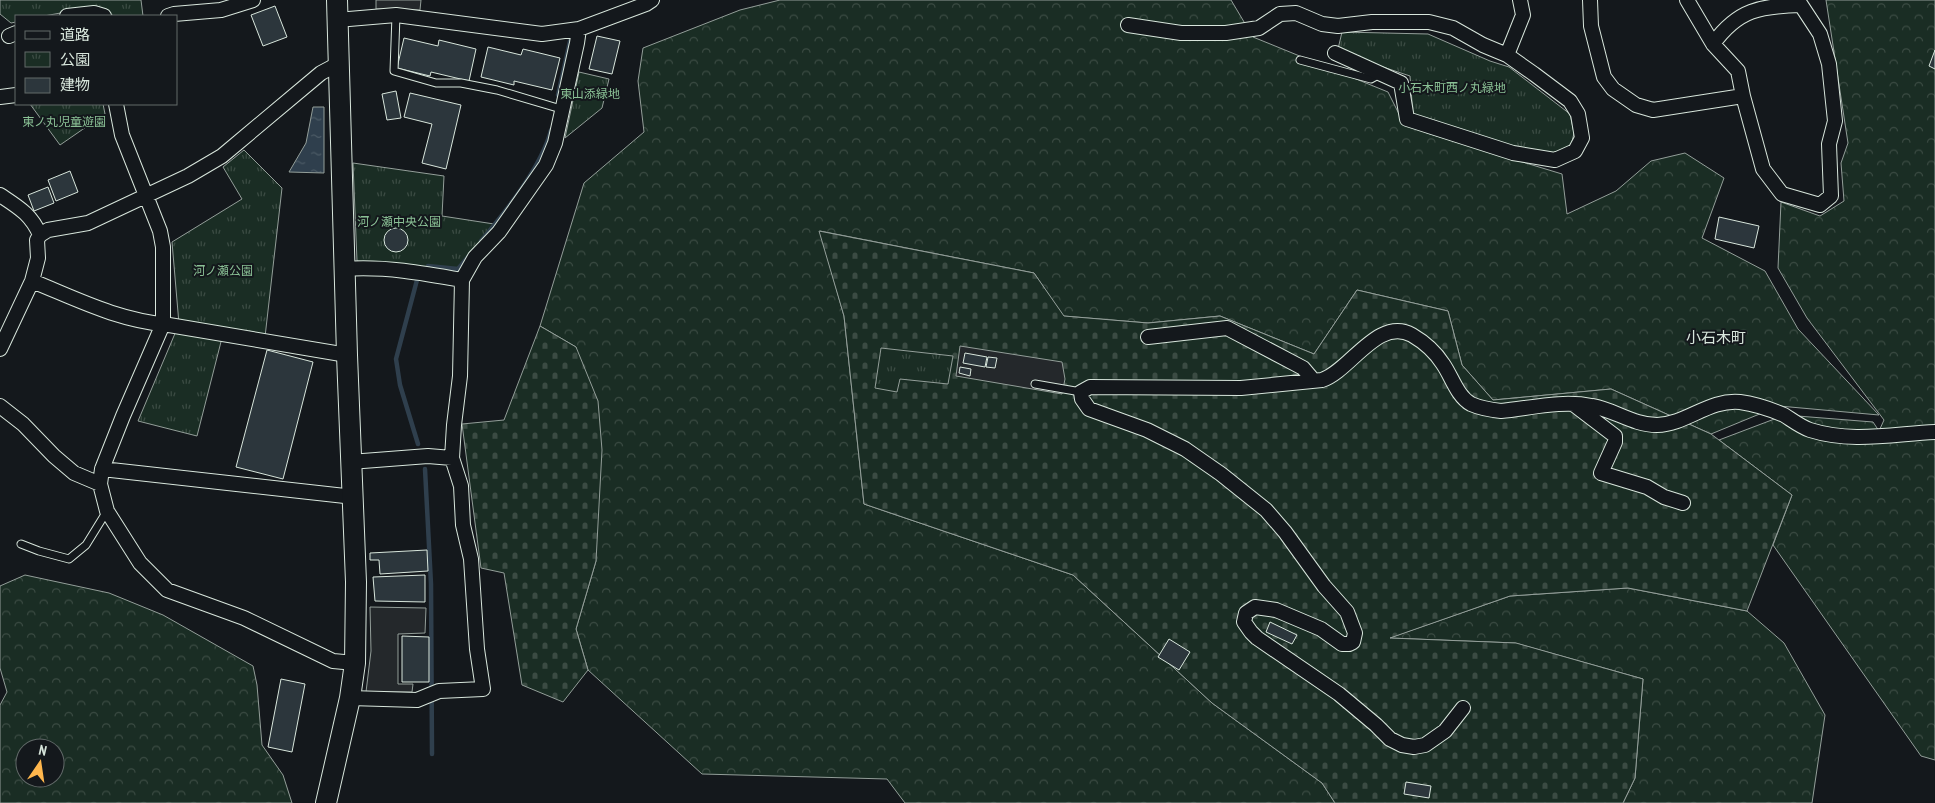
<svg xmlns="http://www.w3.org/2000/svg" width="1935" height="803" viewBox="0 0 1935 803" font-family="'PT Sans Narrow','Noto Sans JP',sans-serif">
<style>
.forest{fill:url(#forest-crowns);stroke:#939e99;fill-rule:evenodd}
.cemetery{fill:url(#cemetery-stones);stroke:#939e99}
.park{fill:url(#park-tufts);stroke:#939e99}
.parking{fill:#24282b;stroke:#939e99}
.water{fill:url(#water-ripples);stroke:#939e99}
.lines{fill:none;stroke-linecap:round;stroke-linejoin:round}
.stream{stroke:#2f3f4d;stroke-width:4.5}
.building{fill:#2c363c;stroke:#d8e6dc}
.lane-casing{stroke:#d8e6dc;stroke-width:9}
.street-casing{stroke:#d8e6dc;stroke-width:16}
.secondary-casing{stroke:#d8e6dc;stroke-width:22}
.lane{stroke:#14181c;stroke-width:7}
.street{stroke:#14181c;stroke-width:14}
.secondary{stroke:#14181c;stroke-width:20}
.labels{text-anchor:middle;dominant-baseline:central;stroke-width:4;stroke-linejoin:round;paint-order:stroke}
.park-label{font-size:12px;fill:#8ac095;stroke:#14181c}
.quarter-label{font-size:15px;fill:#d8e6dc;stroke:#14181c}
</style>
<defs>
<pattern id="forest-crowns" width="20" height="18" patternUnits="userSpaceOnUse" patternTransform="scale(1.25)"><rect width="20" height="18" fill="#1a2d24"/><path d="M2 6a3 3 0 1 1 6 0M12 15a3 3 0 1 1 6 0" fill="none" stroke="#3b4b43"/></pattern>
<pattern id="cemetery-stones" width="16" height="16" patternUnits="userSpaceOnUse" patternTransform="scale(1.25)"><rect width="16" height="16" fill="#1a2d24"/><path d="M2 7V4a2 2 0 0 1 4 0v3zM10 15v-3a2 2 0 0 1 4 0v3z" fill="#3b4b43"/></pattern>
<pattern id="park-tufts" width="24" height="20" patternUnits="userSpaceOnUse" patternTransform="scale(1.25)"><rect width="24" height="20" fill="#1a2d24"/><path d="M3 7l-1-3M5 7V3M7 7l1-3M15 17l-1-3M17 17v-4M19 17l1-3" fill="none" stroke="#3b4b43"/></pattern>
<pattern id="water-ripples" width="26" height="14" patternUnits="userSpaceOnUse" patternTransform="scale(1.25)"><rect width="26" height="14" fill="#2f3f4d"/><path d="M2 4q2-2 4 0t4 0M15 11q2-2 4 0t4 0" fill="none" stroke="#4c5b66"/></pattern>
</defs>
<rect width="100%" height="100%" fill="#14181c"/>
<!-- forest -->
<path class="forest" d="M780 0H1231L1253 37 1388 92 1402 120 1427 133 1562 174 1567 214 1616 191 1651 161 1685 153 1724 178 1702 238 1765 271 1798 329 1879 415 1779 406 1711 434 1611 389 1493 400 1462 365 1448 311 1357 290 1314 354 1220 316 1148 323 1063 316 1034 273 820 231 844 316 864 504 1073 575 1212 703 1322 783 1335 803H905L887 779 702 774 588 670 576 629 596 561 576 347 540 326 584 183 644 132 638 81 643 48 740 10Z
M1826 0H1935V760L1921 756 1773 545 1792 495 1719 440 1785 415 1873 422 1879 431 1884 420 1807 318 1778 268 1781 202 1820 216 1844 201 1841 163 1848 143Z
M25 575 109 593 163 615 253 666 257 685 262 745 283 775 292 803H0V705L7 692 0 668V586ZM25 748H55V778H25Z
M1628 588 1747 611 1784 643 1825 715 1812 803H1623L1635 778 1643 679 1515 643 1389 638 1510 596Z"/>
<!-- cemetery -->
<path class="cemetery" d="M819 231 1034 273 1064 316 1148 323 1220 316 1314 354 1357 290 1448 311 1462 365 1493 400 1611 389 1711 434 1792 495 1747 611 1628 588 1510 596 1390 638 1516 643 1643 679 1635 778 1623 803H1335L1322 783 1212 703 1073 575 864 504 844 316Z
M540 326 576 347 598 401 602 450 596 561 576 629 588 670 563 702 522 685 504 573 481 568 462 424 504 420Z"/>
<!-- park -->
<path class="park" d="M0 0H141L143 16H114L102 9 77 10 44 16H16V22L11 23 0 14Z
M1342 32 1428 34 1490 61 1509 67 1570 114 1574 133 1571 146 1551 154 1506 145 1413 115 1410 76 1365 61 1338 49Z
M579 72 609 79 602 108 565 138Z
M30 104H103L105 114 60 145Z
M244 150 282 188 265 337 224 330 197 436 138 421 179 324 172 242 242 199 223 167Z
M353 163 444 176 442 216 494 224 455 273 357 261Z
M881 348 953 356 948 384 900 379 897 392 875 388Z"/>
<!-- parking -->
<path class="parking" d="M376 0H421L420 10 376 9Z
M960 346 1062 362 1065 379 1062 394 956 376Z
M370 607 426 608 425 633 398 634V684H413L412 692H366L371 651Z"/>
<!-- water -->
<path class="water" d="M313 107H324V173L289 172 306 143Z"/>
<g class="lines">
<!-- stream -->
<path class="stream" d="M558 95 570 41
M481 241C506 211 541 168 551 130
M428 266 458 269 468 257
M417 280 396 359 400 385 418 444
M425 469 431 584 432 754"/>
</g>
<!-- building -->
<path class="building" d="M275 6 287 37 263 46 251 15Z
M597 36 620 41 612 74 589 69Z
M404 38 438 46 439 40 476 49 469 81 431 72 430 76 397 68Z
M488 47 521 55 523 49 560 58 552 90 514 81V85L481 77Z
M1935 50V69L1929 66Z
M396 91 401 118 387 120 382 94Z
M410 93 461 105 446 169 422 163 432 124 404 117Z
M70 171 78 192 56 201 48 180Z
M48 187 54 203 34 211 28 195Z
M1719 217 1759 226 1754 248 1715 239Z
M384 240a12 12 0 1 1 24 0a12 12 0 1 1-24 0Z
M267 350 313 362 283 479 236 467Z
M965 353 987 357 985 367 963 363Z
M988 357 997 358 995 368 986 367Z
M960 367 971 369 970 376 959 373Z
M427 550 428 571 380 574 379 560H370V553Z
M425 575V602L375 601 373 577Z
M1270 622 1297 635 1292 644 1266 632Z
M402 636 429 637V682H402Z
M1169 639 1190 652 1179 670 1158 657Z
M281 679 305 684 292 752 268 747Z
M1406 782 1431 786 1429 798 1404 794Z"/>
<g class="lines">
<!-- lane casing -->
<g class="lane-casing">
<path id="lane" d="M396 15 394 71 436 83H461L497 90 561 109
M1300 60 1371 79 1380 74
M1035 384 1081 392
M21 544 39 551 69 559 86 545 107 511"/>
</g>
<!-- street casing -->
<g class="street-casing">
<path id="street" d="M1590 0 1591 26 1604 77 1613 89 1636 105 1653 110 1743 96
M1687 0 1713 44 1738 71 1743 96 1763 169 1782 194 1820 205 1831 196 1829 144 1835 121 1829 64 1820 34 1801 5C1761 6 1738 9 1713 44
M67 16 94 13 104 16
M168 16 174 14 221 10 253 0
M337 20 396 15 542 34 579 29 646 4 652 0
M1128 25 1181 33H1226L1259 28 1280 14 1296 13 1322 24 1338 26 1372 22H1429L1453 28 1483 45 1507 55 1534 74 1570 101 1578 114 1582 138 1575 151 1555 160 1513 153 1407 119 1401 83 1335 53
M9 36 16 33
M1507 55 1523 15 1520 0
M0 97 16 95
M116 104 122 135 160 231 163 247V324L123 416 102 469 100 484 107 511 140 563 167 590 244 618 333 661 355 663
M0 195C18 207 31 214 40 235
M344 269C384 266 423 273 462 280
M32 281 38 258 37 240 40 235 48 230 88 223 188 176 222 156 321 73 338 64
M1148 337 1227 328 1303 368 1314 381
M0 349 32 281C79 300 117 320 169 325L347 355
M1573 404 1615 436V442L1601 473 1647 487 1664 497 1683 503
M0 406 23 424 54 456 74 473 100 484
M350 462 428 456 452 458
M102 469 345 496
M350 698 417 700 439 691 483 689 477 649 471 559 463 525 461 486 452 458 454 425 460 376 462 280 475 257 499 232 546 165 555 143 577 43 579 29
M1463 708 1445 731 1425 745 1414 747 1402 745 1390 739 1376 725 1339 694 1257 638 1251 632 1244 622 1246 613 1255 607 1276 610 1321 629 1342 644H1349L1353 642 1355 633 1347 612 1324 586 1285 532 1266 510 1221 474 1185 449 1147 430 1089 409 1082 399 1081 392 1090 387 1241 388 1322 380C1350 371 1378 316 1412 335 1424 342 1436 353 1443 364 1452 377 1457 396 1471 404 1480 408 1492 410 1501 411 1531 408 1562 400 1592 406 1615 410 1633 425 1657 425 1687 424 1709 399 1740 402 1755 404 1770 409 1784 415 1792 420 1801 427 1810 430 1851 443 1893 434 1935 432"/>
</g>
<!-- secondary casing -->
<g class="secondary-casing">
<path id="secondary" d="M326 803 350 698 355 663 356 582 347 355 337 0"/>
</g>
<!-- lane -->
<use href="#lane" class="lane"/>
<!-- street -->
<use href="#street" class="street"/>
<!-- secondary -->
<use href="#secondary" class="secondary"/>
</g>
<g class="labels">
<!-- park labels -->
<g class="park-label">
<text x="1452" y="87">小石木町西ノ丸緑地</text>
<text x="590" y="93">東山添緑地</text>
<text x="64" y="121">東ノ丸児童遊園</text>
<text x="399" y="221">河ノ瀬中央公園</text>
<text x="223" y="270">河ノ瀬公園</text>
</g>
<!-- quarter labels -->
<g class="quarter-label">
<text x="1716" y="337">小石木町</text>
</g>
</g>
<!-- legend -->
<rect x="15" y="15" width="162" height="90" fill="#14181c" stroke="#626a69"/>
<rect x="25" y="31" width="25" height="8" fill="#14181c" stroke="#626a69"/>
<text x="60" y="40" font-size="15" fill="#d8e6dc">道路</text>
<rect x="25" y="52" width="25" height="15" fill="url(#park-tufts)" stroke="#626a69"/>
<text x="60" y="65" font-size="15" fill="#d8e6dc">公園</text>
<rect x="25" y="78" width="25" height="15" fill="#2c363c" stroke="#626a69"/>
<text x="60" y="90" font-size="15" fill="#d8e6dc">建物</text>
<!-- north arrow -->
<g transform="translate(40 763) rotate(13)"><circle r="24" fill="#14181c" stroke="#626a69"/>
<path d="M0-4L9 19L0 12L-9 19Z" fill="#ffb74d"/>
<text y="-8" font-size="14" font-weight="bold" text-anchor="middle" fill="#d8e6dc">N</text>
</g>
</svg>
